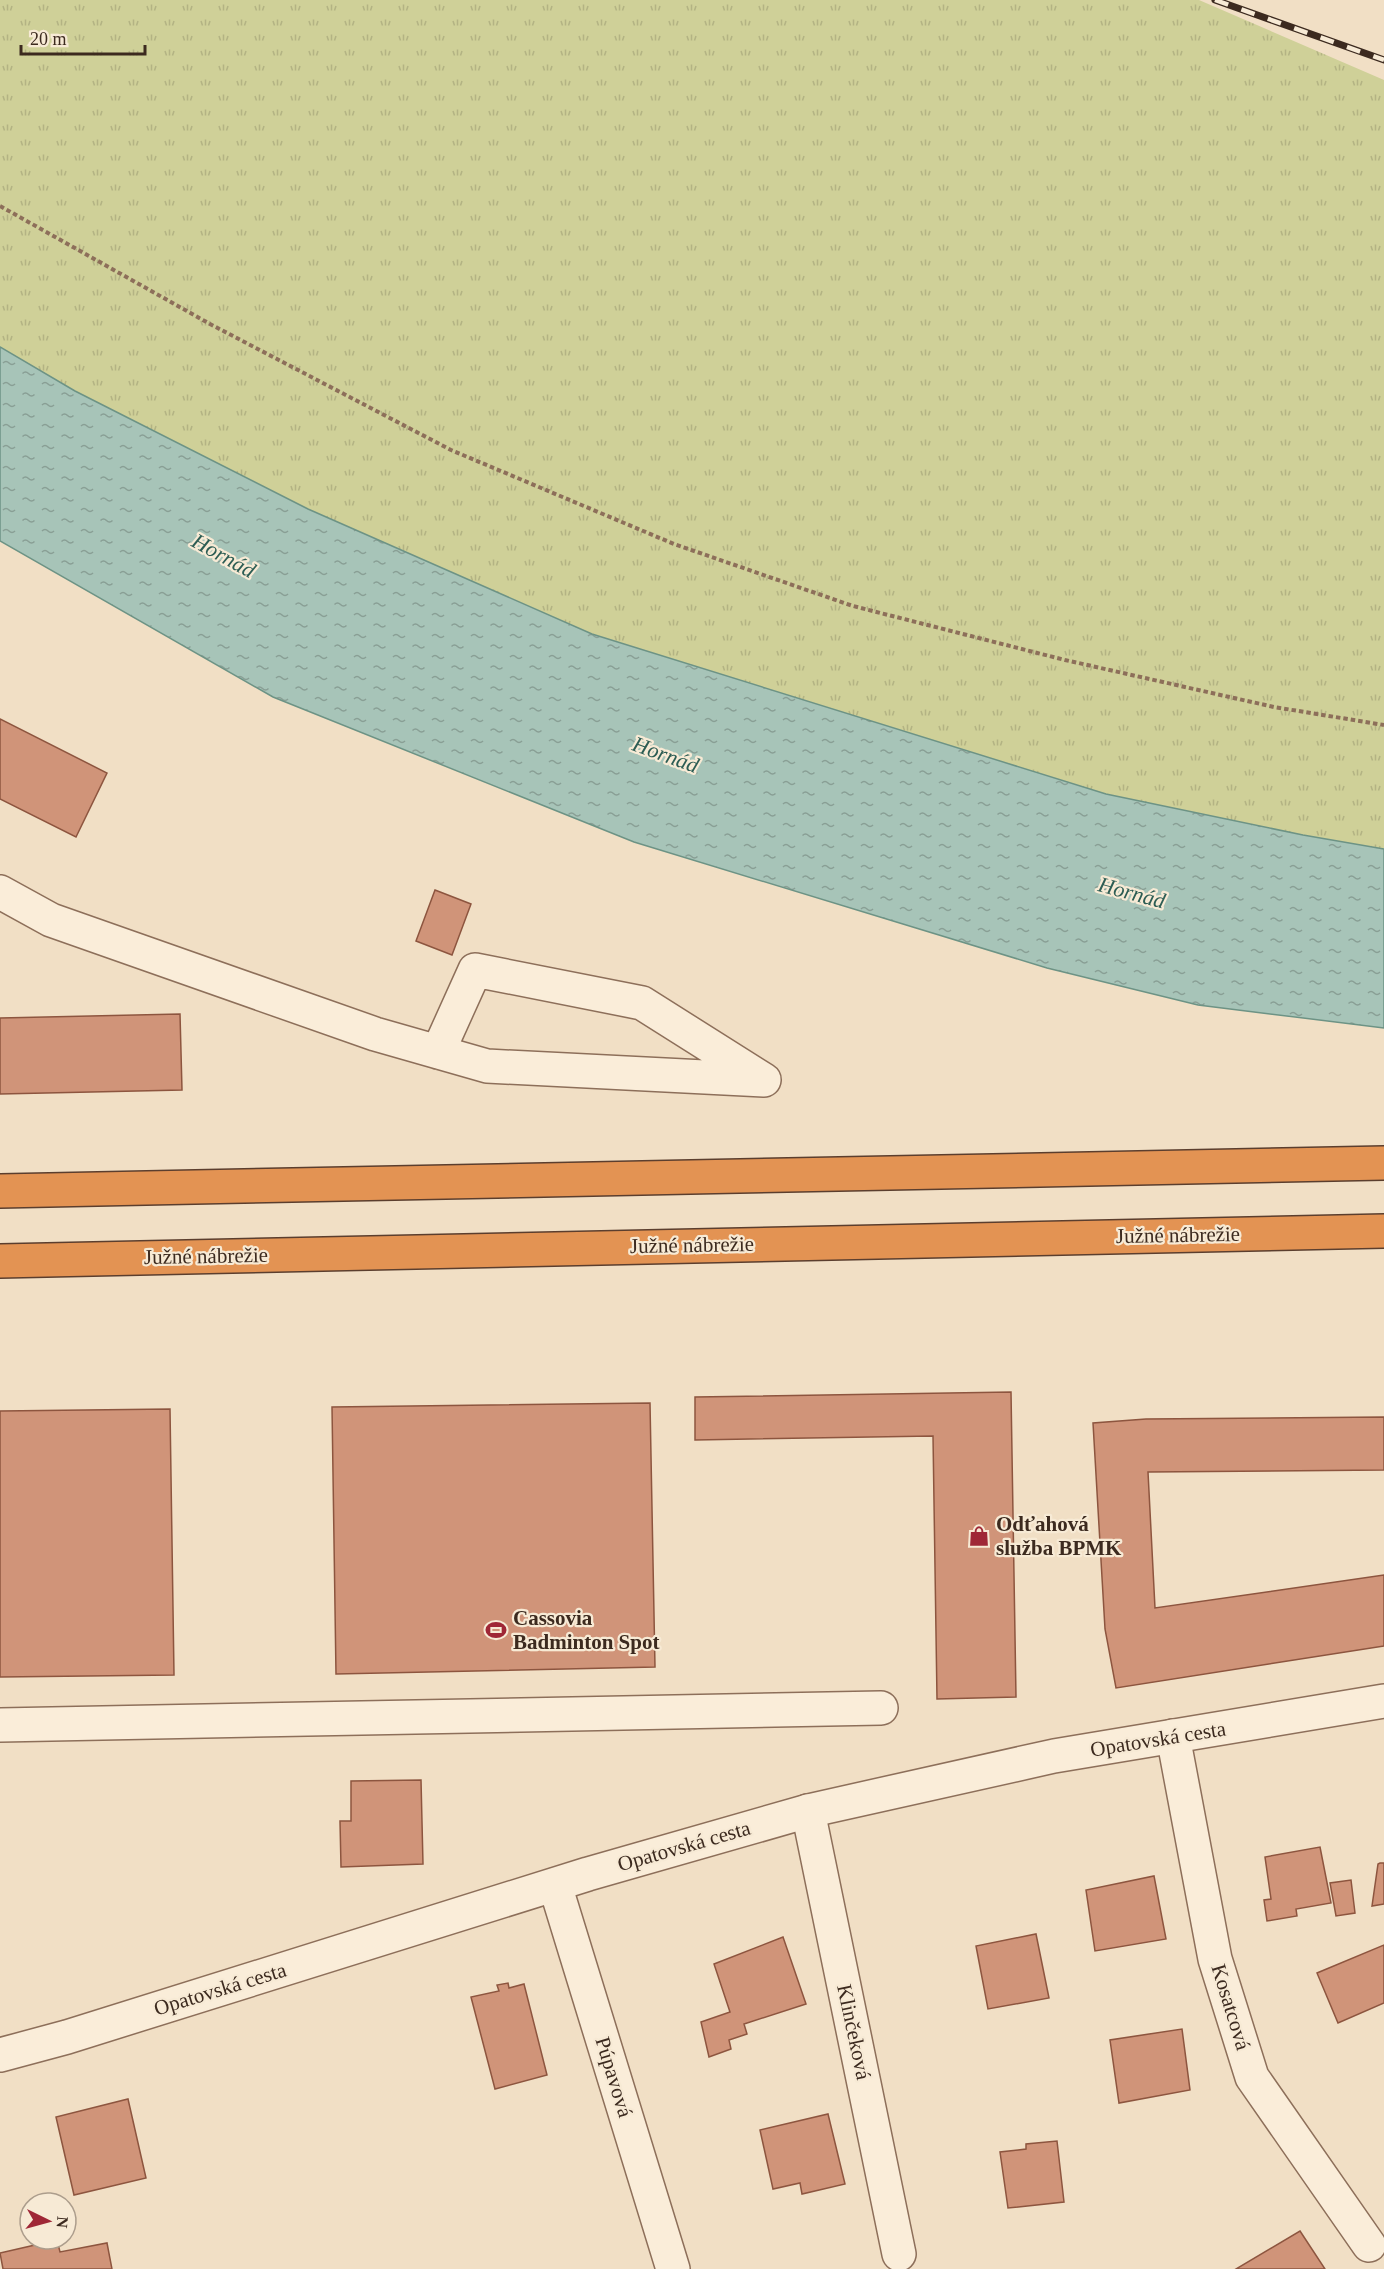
<svg xmlns="http://www.w3.org/2000/svg" width="1384" height="2269" font-family="Georgia,serif">
	<style>
		.grass { fill: url(#grass-tufts) }
		.water { fill: url(#water-ripples); stroke: #6d9385; stroke-width: 1.5 }
		.building { fill: #d09479; stroke: #8d553f; stroke-width: 1.5 }
		.lines { fill: none; stroke-linecap: round; stroke-linejoin: round }
		.minor-casing { stroke: #8d6f5a; stroke-width: 36 }
		.highway-casing { stroke: #5b3e2e; stroke-width: 36 }
		.path { stroke: #8d6f5a; stroke-width: 4; stroke-dasharray: 4.5 3; stroke-linecap: butt }
		.minor { stroke: #faedd9; stroke-width: 33 }
		.highway { stroke: #e39353; stroke-width: 33 }
		.rail-casing { stroke: #3c2a1f; stroke-width: 7 }
		.rail { stroke: #f7ead5; stroke-width: 4.5; stroke-dasharray: 14; stroke-linecap: butt }
		.labels { text-anchor: middle; stroke-width: 4.5; stroke-linejoin: round; paint-order: stroke }
		.street-label { font-size: 21px; fill: #3c2a1f; stroke: #f7ead5 }
		.poi-label { font-size: 21px; font-weight: bold; fill: #3c2a1f; stroke: #f7ead5; text-anchor: start }
		.water-label { font-size: 22px; font-style: italic; fill: #2d5d54; stroke: #f7ead5 }
	</style>
	<defs>
		<pattern id="grass-tufts" width="24" height="20" patternUnits="userSpaceOnUse" patternTransform="scale(1.5)"><rect width="24" height="20" fill="#cfd098"/><path d="M3 7l-1-3M5 7V3M7 7l1-3M15 17l-1-3M17 17v-4M19 17l1-3" fill="none" stroke="#b3b383"/></pattern>
		<pattern id="water-ripples" width="26" height="14" patternUnits="userSpaceOnUse" patternTransform="scale(1.5)"><rect width="26" height="14" fill="#a7c4b8"/><path d="M2 4q2-2 4 0t4 0M15 11q2-2 4 0t4 0" fill="none" stroke="#899f95"/></pattern>
	</defs>
	<rect width="100%" height="100%" fill="#f1dfc5"/>
	<polygon class="grass" points="0,0 1199,0 1384,80 1384,849 1303,835 1106,794 592,634 308,509 75,391 0,347"/>
	<polygon class="water" points="0,347 75,391 308,509 592,634 1106,794 1303,835 1384,849 1384,1028 1198,1005 1047,968 634,842 273,697 0,541"/>
	<g class="building">
		<polygon points="0,719 107,773 76,837 0,799"/>
		<polygon points="435,890 471,904 452,955 416,941"/>
		<polygon points="180,1014 182,1090 0,1094 0,1018"/>
		<polygon points="1011,1392 1016,1697 937,1699 933,1436 695,1440 695,1397"/>
		<polygon points="650,1403 655,1667 336,1674 332,1407"/>
		<polygon points="170,1409 174,1675 0,1677 0,1411"/>
		<polygon points="1384,1417 1384,1470 1148,1472 1155,1608 1384,1575 1384,1646 1116,1688 1105,1629 1093,1423 1146,1419"/>
		<polygon points="421,1780 423,1864 341,1867 340,1821 351,1821 351,1781"/>
		<polygon points="1320,1847 1331,1903 1296,1909 1297,1916 1267,1921 1264,1900 1271,1899 1265,1857"/>
		<polygon points="1380,1863 1384,1863 1384,1904 1372,1906 1378,1864"/>
		<polygon points="1154,1876 1166,1939 1095,1951 1086,1890"/>
		<polygon points="1351,1880 1355,1913 1336,1916 1330,1883"/>
		<polygon points="1036,1934 1049,1998 988,2009 976,1946"/>
		<polygon points="783,1937 806,2004 744,2024 747,2034 729,2040 731,2049 709,2057 701,2022 730,2012 714,1964"/>
		<polygon points="1384,1945 1384,2003 1338,2023 1317,1973"/>
		<polygon points="508,1983 509,1988 524,1984 547,2075 495,2089 471,1997 499,1991 497,1985"/>
		<polygon points="1182,2029 1190,2090 1119,2103 1110,2040"/>
		<polygon points="128,2099 146,2178 74,2195 56,2117"/>
		<polygon points="828,2114 845,2184 802,2194 800,2183 773,2189 760,2130"/>
		<polygon points="1057,2141 1064,2202 1008,2208 1000,2152 1026,2149 1026,2144"/>
		<polygon points="1300,2231 1325,2269 1236,2269"/>
		<polygon points="57,2240 60,2252 107,2243 112,2269 3,2269 0,2253"/>
	</g>
	<g class="lines">
		<g class="minor-casing">
			<g id="minor">
				<polyline points="0,892 51,920 375,1034 487,1066 764,1080 642,1003 475,970 438,1052"/>
				<polyline points="0,1725 881,1708"/>
				<polyline points="1173,1736 1215,1959 1252,2077 1369,2245"/>
				<polyline points="808,1811 899,2254"/>
				<polyline points="555,1885 673,2269"/>
				<polyline points="0,2055 67,2037 588,1874 808,1811 1054,1756 1384,1701"/>
			</g>
		</g>
		<g class="highway-casing">
			<g id="highway">
				<polyline points="0,1191 1384,1163"/>
				<polyline points="0,1261 1384,1231"/>
			</g>
		</g>
		<polyline class="path" points="0,206 210,324 451,450 674,544 853,606 1065,660 1274,707 1384,725"/>
		<use href="#minor" class="minor"/>
		<use href="#highway" class="highway"/>
		<g class="rail-casing">
			<polyline id="rail" points="1215,0 1384,60"/>
		</g>
		<use href="#rail" class="rail"/>
	</g>
	<defs>
		<g id="shop-bare" transform="scale(1.62)"><path d="M-5-2.5h2.3a2.7 3.5 0 0 1 5.4 0H5L5.5 6h-11ZM-1.5-2.5h3a1.5 2.3 0 0 0-3 0Z" fill="#9f2736" stroke="#f7ead5" stroke-width="2.5" paint-order="stroke"/></g>
		<g id="stadium-bare" transform="scale(1.62)"><path d="M0-5a6.5 5 0 1 0 0 10a6.5 5 0 1 0 0-10ZM-3.5-1.8h7v3.6h-7Z" fill="#9f2736" stroke="#f7ead5" stroke-width="2.5" paint-order="stroke"/></g>
	</defs>
	<g fill-rule="evenodd">
		<use href="#shop-bare" x="979" y="1536"/>
		<use href="#stadium-bare" x="496" y="1630"/>
	</g>
	<g class="labels">
		<g class="street-label">
			<text transform="translate(1178 1235) rotate(-1)" y="7">Južné nábrežie</text>
			<text transform="translate(692 1245) rotate(-1)" y="7">Južné nábrežie</text>
			<text transform="translate(206 1256) rotate(-1)" y="7">Južné nábrežie</text>
			<text transform="translate(1158 1739) rotate(-9)" y="7">Opatovská cesta</text>
			<text transform="translate(684 1846) rotate(-16)" y="7">Opatovská cesta</text>
			<text transform="translate(220 1989) rotate(-17)" y="7">Opatovská cesta</text>
			<text transform="translate(1231 2007) rotate(73)" y="7">Kosatcová</text>
			<text transform="translate(854 2032) rotate(78)" y="7">Klinčeková</text>
			<text transform="translate(614 2077) rotate(73)" y="7">Púpavová</text>
		</g>
		<g class="poi-label">
			<text x="996" y="1531">Odťahová<tspan x="996" dy="24">služba BPMK</tspan></text>
			<text x="513" y="1625">Cassovia<tspan x="513" dy="24">Badminton Spot</tspan></text>
		</g>
		<g class="water-label">
			<text transform="translate(224 555) rotate(29)" y="8">Hornád</text>
			<text transform="translate(666 754) rotate(20)" y="8">Hornád</text>
			<text transform="translate(1132 892) rotate(15)" y="8">Hornád</text>
		</g>
	</g>
	<g transform="translate(48 2221) rotate(95)"><circle r="28" fill="#f7ead5" stroke="#ac9d8c" stroke-width="1.5"/>
	<path d="M0-4.5L10 22L0 15L-10 22Z" fill="#9f2736"/>
	<text y="-9" font-size="16" font-weight="bold" text-anchor="middle" fill="#3c2a1f">N</text>
	</g>
	<path d="M21 45v9h124v-9" fill="none" stroke="#3c2a1f" stroke-width="3"/>
	<text x="30" y="45" font-size="18" fill="#3c2a1f" stroke="#f7ead5" stroke-width="4.5" paint-order="stroke">20 m</text>
</svg>
